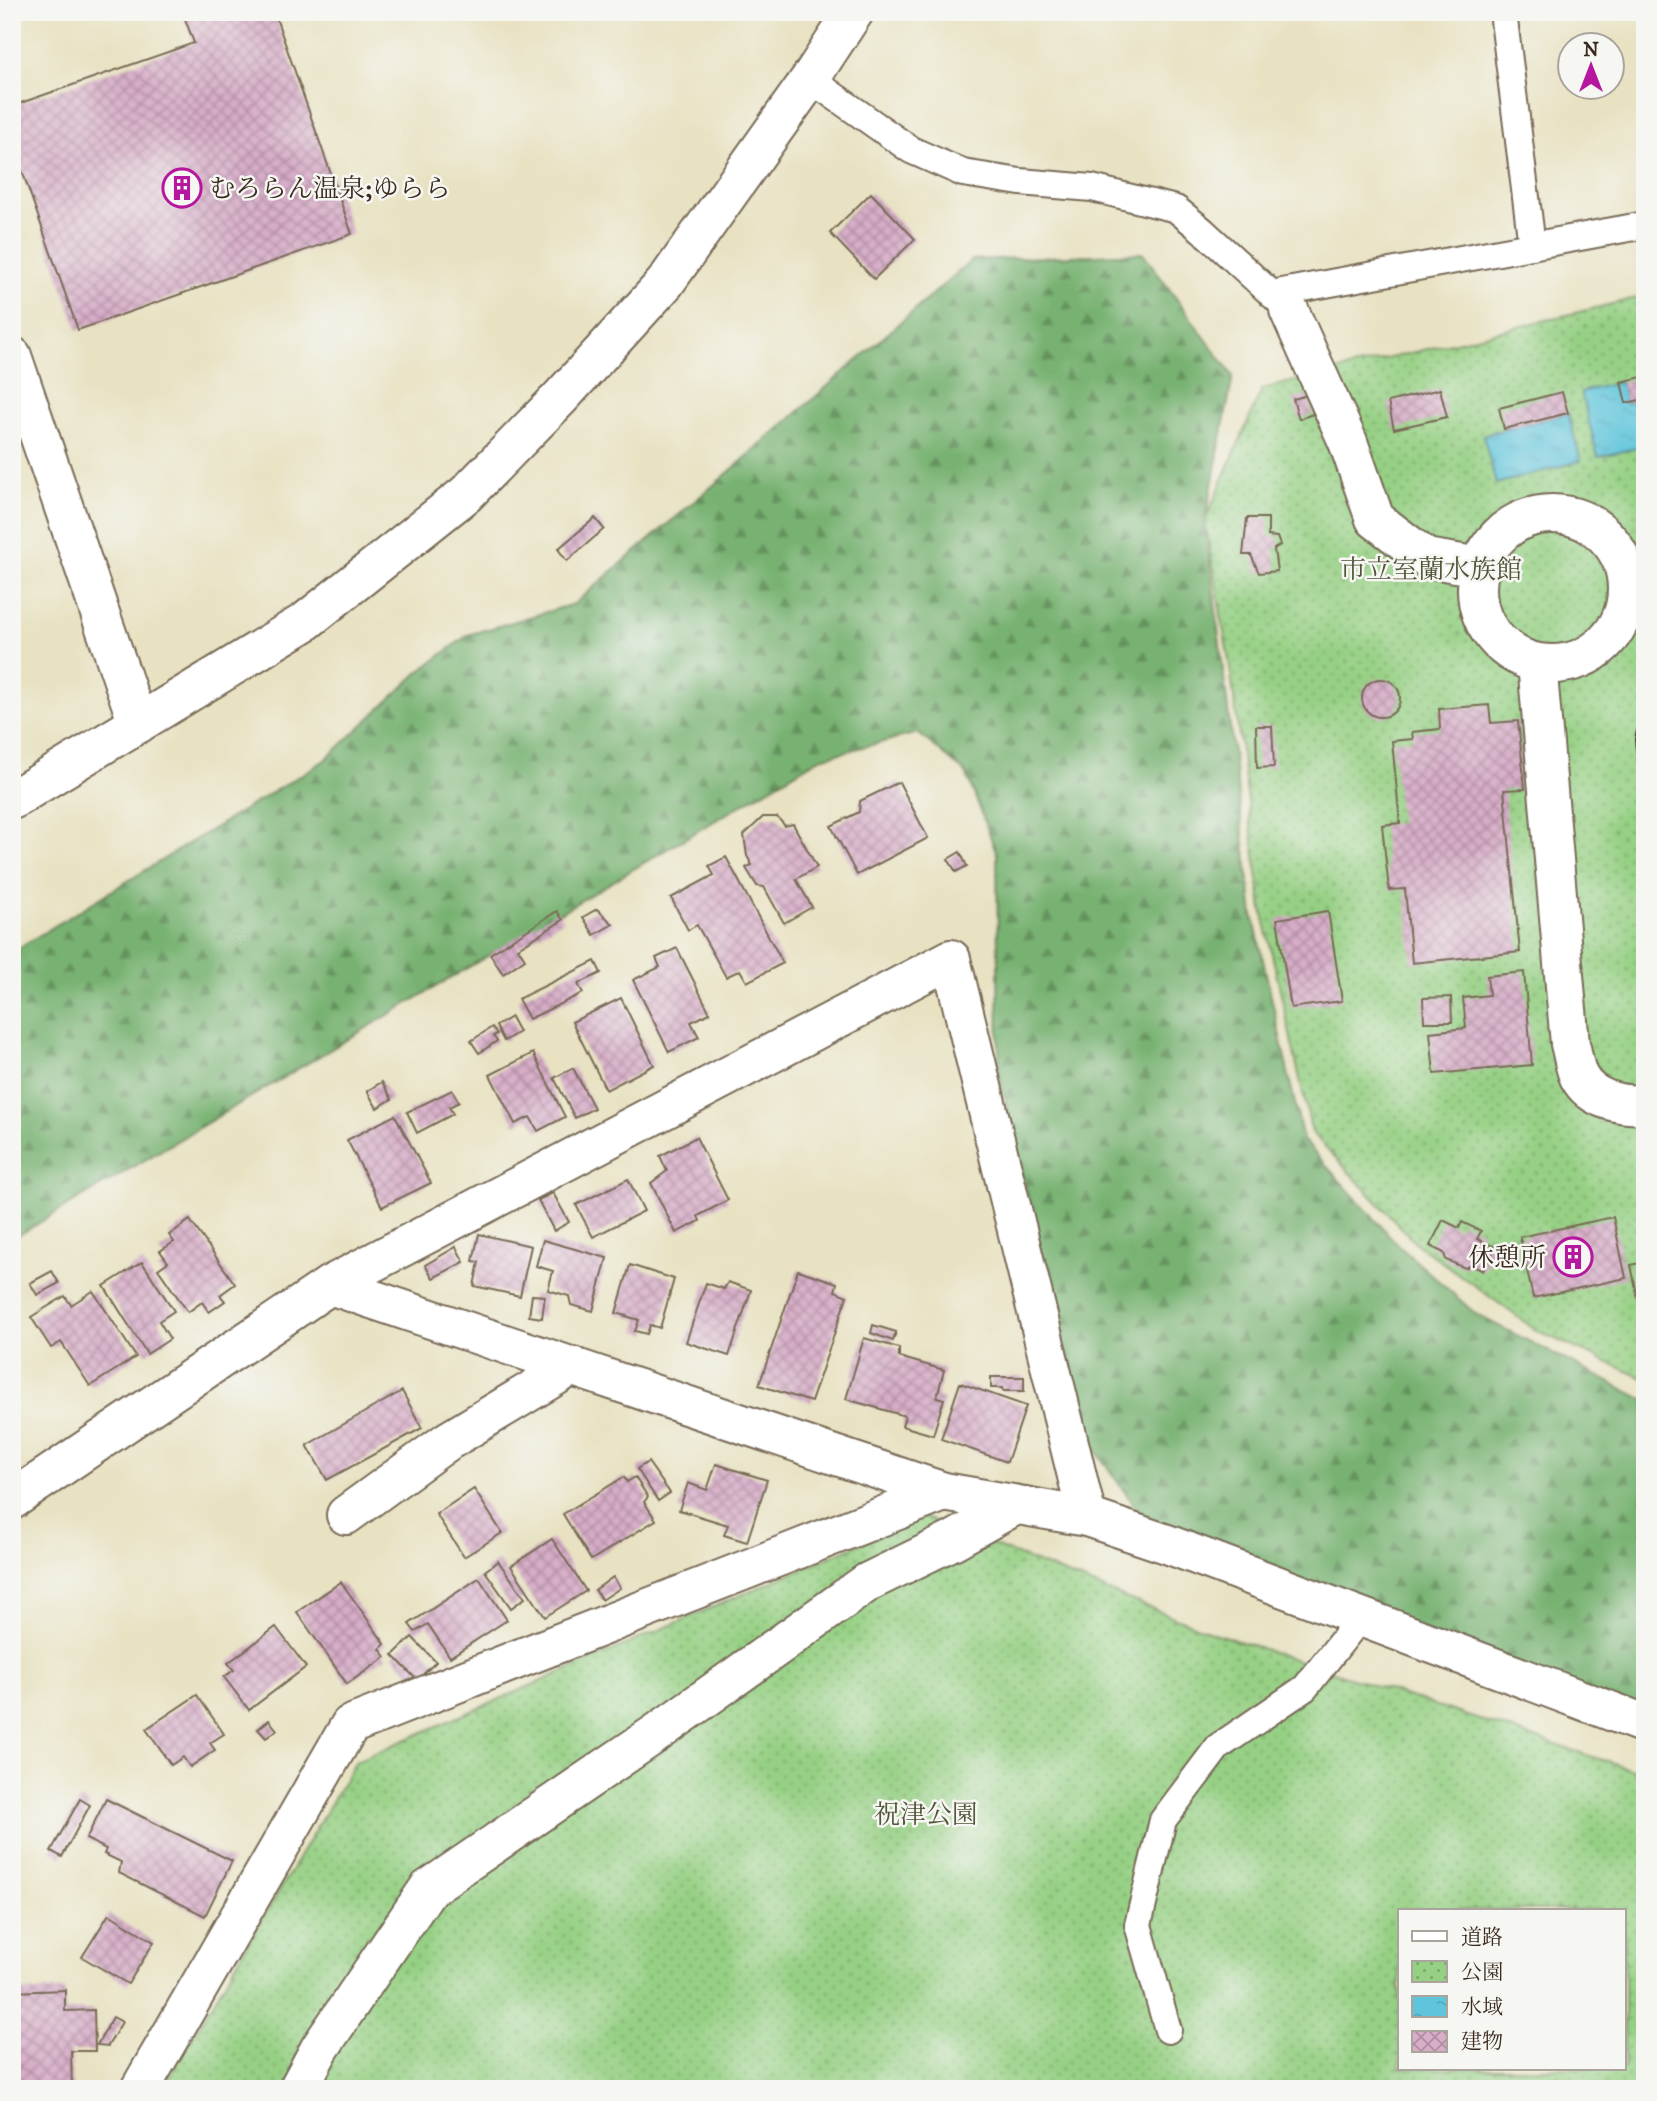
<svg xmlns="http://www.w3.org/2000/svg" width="1657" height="2101" font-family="'IM FELL DW Pica','Noto Serif JP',serif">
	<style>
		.forest { fill: url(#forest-firs); stroke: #5a6e48; stroke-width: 2 }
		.park { fill: url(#park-dots); stroke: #687d51; stroke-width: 2; fill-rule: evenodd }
		.water { fill: url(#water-ripples); stroke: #4d787d; stroke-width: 2 }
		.building { fill: url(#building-cross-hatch) }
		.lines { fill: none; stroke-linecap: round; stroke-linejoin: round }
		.service-casing { stroke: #786a57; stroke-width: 30 }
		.pedestrian-casing { stroke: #786a57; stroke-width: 42 }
		.minor-casing { stroke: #786a57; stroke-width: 42 }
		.service { stroke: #fff; stroke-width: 26 }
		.pedestrian { stroke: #fff; stroke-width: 38 }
		.minor { stroke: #fff; stroke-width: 38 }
		.rail-casing { stroke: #3b2a1e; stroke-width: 8 }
		.rail { stroke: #f6f6f2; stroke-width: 5; stroke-dasharray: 16; stroke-linecap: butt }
		.labels { text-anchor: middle; stroke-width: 5; stroke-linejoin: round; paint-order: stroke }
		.poi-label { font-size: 26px; fill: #3b2a1e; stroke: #f6f6f2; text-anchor: start }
		.park-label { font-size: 26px; fill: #525438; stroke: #f6f6f2 }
	</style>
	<defs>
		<pattern id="forest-firs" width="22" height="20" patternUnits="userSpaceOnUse" patternTransform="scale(1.75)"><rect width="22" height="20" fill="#78b272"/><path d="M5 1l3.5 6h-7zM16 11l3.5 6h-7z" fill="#64915d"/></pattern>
		<pattern id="park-dots" width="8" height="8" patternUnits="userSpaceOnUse" patternTransform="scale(1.75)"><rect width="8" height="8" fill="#96d084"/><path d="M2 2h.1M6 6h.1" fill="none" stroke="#7ca96b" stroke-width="1.8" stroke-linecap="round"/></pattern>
		<pattern id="water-ripples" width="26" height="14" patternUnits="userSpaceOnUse" patternTransform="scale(1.75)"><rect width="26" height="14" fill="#5fc5dc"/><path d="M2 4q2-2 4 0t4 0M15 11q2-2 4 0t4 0" fill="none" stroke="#53a9bc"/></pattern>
		<pattern id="building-cross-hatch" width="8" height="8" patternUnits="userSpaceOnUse" patternTransform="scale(1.75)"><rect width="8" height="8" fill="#d7adc8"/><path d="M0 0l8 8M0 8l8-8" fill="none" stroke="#b08da2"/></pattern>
	</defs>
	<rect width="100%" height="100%" fill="#f6f6f2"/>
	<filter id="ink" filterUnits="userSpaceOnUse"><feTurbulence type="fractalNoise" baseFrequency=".0143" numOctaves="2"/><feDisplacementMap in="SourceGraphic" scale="14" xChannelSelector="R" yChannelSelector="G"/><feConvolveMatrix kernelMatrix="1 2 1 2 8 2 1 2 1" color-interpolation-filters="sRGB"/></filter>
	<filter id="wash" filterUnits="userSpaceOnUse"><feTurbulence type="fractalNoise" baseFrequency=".00686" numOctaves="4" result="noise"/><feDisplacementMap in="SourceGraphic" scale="28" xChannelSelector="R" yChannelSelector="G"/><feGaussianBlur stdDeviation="1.57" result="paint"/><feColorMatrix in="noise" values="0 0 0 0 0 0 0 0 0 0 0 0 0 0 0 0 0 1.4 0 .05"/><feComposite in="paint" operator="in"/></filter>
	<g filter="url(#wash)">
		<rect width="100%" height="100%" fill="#e8e2c2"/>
		<polygon class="forest" points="1143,253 1233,376 1205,522 1253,915 1303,1140 1399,1246 1477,1315 1645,1400 1645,1720 1146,1522 1083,1432 999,1074 997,854 966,773 918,733 820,758 12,1239 12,952 325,760 419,672 468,635 574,604 750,454 972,260"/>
		<g class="park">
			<polygon points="1645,296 1645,1379 1537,1331 1417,1244 1312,1133 1262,909 1230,667 1205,521 1262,389"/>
			<path d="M922 1517 1211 1632 1645 1774V2089H162L356 1761ZM1400 1910H1624V2068H1400Z"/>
		</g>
		<g class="water">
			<polygon points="1621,382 1626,403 1645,399 1645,446 1598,457 1581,392"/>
			<polygon points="1568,413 1581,461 1496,484 1483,435"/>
		</g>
		<g id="blocks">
			<g class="building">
				<polygon points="195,12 274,12 352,234 78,330 12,142 12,106 194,43 184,16"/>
				<polygon points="871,193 915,239 874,279 830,233"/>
				<polygon points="1642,377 1645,399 1626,403 1621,382"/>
				<polygon points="1440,389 1447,417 1394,429 1388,402"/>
				<polygon points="1562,392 1568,413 1504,429 1499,408"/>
				<polygon points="1308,395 1313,414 1299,419 1293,399"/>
				<polygon points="595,518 604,529 567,561 558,549"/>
				<polygon points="1247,518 1268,518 1268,536 1277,537 1280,545 1274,549 1277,571 1259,573 1251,555 1243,555"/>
				<circle cx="1381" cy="698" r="19"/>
				<polygon points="1489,705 1491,723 1518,721 1525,789 1504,790 1520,952 1412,963 1405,889 1389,890 1382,825 1400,823 1392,741 1413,739 1412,732 1440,729 1439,709"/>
				<polygon points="1256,726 1272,726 1274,767 1257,768"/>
				<polygon points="899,782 928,838 857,875 831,826 859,812 860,801"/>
				<polygon points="763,817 777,817 785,826 793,824 817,867 796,879 812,907 784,923 764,887 757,886 746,868 752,865 747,856 744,835"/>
				<polygon points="960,852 967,866 956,872 948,859"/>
				<polygon points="726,857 783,963 747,982 740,970 726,977 697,925 688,930 671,898 714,875 709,866"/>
				<polygon points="597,909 613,924 594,935 583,917"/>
				<polygon points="557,911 563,920 518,948 525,959 503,974 490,954"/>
				<polygon points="1328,911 1342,1001 1291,1008 1277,919"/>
				<polygon points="677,948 710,1013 691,1022 699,1037 669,1052 633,980 660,967 656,958"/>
				<polygon points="595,961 601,973 578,984 583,993 529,1019 518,999"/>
				<polygon points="1524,972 1532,1065 1434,1074 1430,1032 1466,1028 1463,998 1489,995 1487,976"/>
				<polygon points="1451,997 1452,1022 1424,1022 1423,998"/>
				<polygon points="621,998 654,1065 606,1090 572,1022"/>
				<polygon points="511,1017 519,1032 504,1041 496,1026"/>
				<polygon points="492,1027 497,1034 493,1036 497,1041 479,1053 471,1041"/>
				<polygon points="533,1053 565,1117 538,1131 530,1117 515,1124 490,1075"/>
				<polygon points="573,1068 594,1108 575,1118 554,1078"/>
				<polygon points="382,1082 392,1099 377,1108 367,1091"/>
				<polygon points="452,1090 459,1102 449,1107 453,1114 417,1133 407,1112"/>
				<polygon points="395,1115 431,1183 382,1207 347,1140"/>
				<polygon points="696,1137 728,1200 698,1216 700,1221 676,1233 651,1183 667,1171 660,1156"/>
				<polygon points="628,1179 644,1211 593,1237 576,1205"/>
				<polygon points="553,1193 569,1222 554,1231 538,1200"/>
				<polygon points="1613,1217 1626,1278 1533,1298 1520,1237"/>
				<polygon points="190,1220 235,1284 220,1295 225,1301 209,1312 202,1302 188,1312 158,1269 168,1262 160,1251 174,1242 169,1235"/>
				<polygon points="1443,1220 1459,1228 1462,1222 1481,1231 1477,1239 1495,1247 1483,1271 1471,1265 1465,1268 1446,1260 1444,1253 1430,1246"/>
				<polygon points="479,1234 531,1246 520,1296 474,1286 479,1262 473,1261"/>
				<polygon points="543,1240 607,1258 593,1311 571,1305 569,1296 548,1290 553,1271 536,1266"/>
				<polygon points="456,1247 464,1262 433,1278 425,1265"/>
				<polygon points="142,1262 174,1311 159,1321 170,1339 147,1354 104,1286"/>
				<polygon points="1645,1262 1645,1297 1638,1299 1631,1265"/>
				<polygon points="630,1265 674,1279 660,1328 650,1325 647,1334 635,1331 639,1320 616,1313"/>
				<polygon points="798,1270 837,1283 835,1291 847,1296 811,1402 759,1385"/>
				<polygon points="52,1271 59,1283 37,1295 30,1283"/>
				<polygon points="728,1282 751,1290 729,1356 686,1342 706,1283 724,1289"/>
				<polygon points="93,1291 136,1357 90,1386 61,1342 51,1348 31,1317 65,1296 71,1305"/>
				<polygon points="532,1295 545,1296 542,1318 529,1316"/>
				<polygon points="873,1325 896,1332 893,1341 871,1333"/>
				<polygon points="864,1338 899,1348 899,1357 944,1370 937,1397 944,1399 933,1435 902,1426 905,1416 846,1399"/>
				<polygon points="991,1377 1024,1377 1024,1391 1003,1391 1002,1388 991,1388"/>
				<polygon points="960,1383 1026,1406 1007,1462 941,1439"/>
				<polygon points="402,1391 422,1428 327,1480 307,1445"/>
				<polygon points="648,1462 670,1493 658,1501 637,1469"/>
				<polygon points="716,1464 767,1480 747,1542 724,1535 728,1525 679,1510 688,1483 707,1490"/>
				<polygon points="624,1477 627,1482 635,1477 648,1497 644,1502 656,1520 591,1560 563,1514"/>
				<polygon points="474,1489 502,1533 464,1557 436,1514"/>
				<polygon points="552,1539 586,1591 545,1617 511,1566"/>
				<polygon points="498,1561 525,1598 511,1608 485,1571"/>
				<polygon points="613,1577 620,1588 602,1600 595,1590"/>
				<polygon points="479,1578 507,1620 450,1657 428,1624 415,1632 409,1624"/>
				<polygon points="341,1582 385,1644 380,1649 386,1657 347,1684 297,1612"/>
				<polygon points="276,1627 306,1667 249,1710 224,1677 234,1670 228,1663"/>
				<polygon points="412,1637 436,1662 417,1680 393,1655"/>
				<polygon points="197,1695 224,1734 210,1743 215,1750 190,1767 183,1757 171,1765 146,1729"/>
				<polygon points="269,1720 277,1730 266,1738 258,1729"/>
				<polygon points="80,1799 90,1805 62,1857 51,1851"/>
				<polygon points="106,1799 232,1861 205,1916 119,1873 121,1862 104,1854 106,1849 86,1839"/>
				<polygon points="109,1914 154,1942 128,1984 82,1957"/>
				<polygon points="65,1990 65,2011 94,2010 95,2051 71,2051 72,2089 12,2089 12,1992"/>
				<polygon points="113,2017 122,2022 108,2046 97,2045"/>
			</g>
		</g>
	</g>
	<g filter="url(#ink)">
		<use href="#blocks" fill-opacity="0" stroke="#786a57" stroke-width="2"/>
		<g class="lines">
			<g class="service-casing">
				<g id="service">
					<polyline points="1503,12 1532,246"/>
					<polyline points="810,79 911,150 963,173 1020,182 1092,188 1176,209 1202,230 1289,310"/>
					<polyline points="1271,294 1645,225"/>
					<polyline points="1168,2030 1138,1925 1163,1820 1218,1747 1305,1688 1361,1617"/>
				</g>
			</g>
			<g class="pedestrian-casing">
				<g id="pedestrian">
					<polyline points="1289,310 1348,442 1375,519 1426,558 1480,567"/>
					<circle cx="1552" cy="589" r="75"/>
					<path d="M1537 663 1570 1044C1573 1054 1574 1067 1579 1077 1591 1100 1622 1106 1645 1104"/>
				</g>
			</g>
			<g class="minor-casing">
				<g id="minor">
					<polyline points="12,356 138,724"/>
					<polyline points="12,800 305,622 466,494 560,398 665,283 810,79 854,12"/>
					<polyline points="330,1285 944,1492 1087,1517 1167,1544 1645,1724"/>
					<polyline points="12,1500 330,1285 951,959 1087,1517"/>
					<polyline points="346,1515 448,1441 572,1366"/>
					<polyline points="140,2089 350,1725 944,1492"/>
					<polyline points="298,2089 320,2048 428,1889 658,1732 868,1582 952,1541 1016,1505"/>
				</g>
			</g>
			<use href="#service" class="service"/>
			<use href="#pedestrian" class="pedestrian"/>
			<use href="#minor" class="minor"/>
			<g class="rail-casing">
				<polyline id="rail" points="1645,709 1638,740 1645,799"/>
			</g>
			<use href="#rail" class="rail"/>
		</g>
	</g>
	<defs>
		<g id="building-ring" transform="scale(2.0125)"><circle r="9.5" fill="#f6f6f2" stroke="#b5179e" stroke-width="1.5"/><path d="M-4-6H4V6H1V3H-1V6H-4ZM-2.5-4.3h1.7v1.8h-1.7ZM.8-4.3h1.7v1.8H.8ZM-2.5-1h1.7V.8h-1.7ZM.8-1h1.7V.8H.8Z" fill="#b5179e"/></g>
	</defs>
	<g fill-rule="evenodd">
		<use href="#building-ring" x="182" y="188"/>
		<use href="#building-ring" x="1573" y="1257"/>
	</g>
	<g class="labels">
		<g class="poi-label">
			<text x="209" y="197">むろらん温泉;ゆらら</text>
			<text x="1546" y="1266" text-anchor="end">休憩所</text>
		</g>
		<g class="park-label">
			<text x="1431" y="578">市立室蘭水族館</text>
			<text x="926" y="1823">祝津公園</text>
		</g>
	</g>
	<rect width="1657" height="2101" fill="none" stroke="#f6f6f2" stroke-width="42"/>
	<rect x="1398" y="1909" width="228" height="161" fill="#f6f6f2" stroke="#aba49d" stroke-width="2"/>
	<rect x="1412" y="1931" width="35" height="10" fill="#ffffff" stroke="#aba49d" stroke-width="2"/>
	<text x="1461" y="1944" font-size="21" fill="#3b2a1e">道路</text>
	<rect x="1412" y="1961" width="35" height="21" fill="url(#park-dots)" stroke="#aba49d" stroke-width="2"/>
	<text x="1461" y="1979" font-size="21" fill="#3b2a1e">公園</text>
	<rect x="1412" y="1996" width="35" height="21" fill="url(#water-ripples)" stroke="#aba49d" stroke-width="2"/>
	<text x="1461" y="2014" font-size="21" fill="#3b2a1e">水域</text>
	<rect x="1412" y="2031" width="35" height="21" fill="url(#building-cross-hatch)" stroke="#aba49d" stroke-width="2"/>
	<text x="1461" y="2048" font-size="21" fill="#3b2a1e">建物</text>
	<g transform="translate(1591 66)"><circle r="33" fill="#f6f6f2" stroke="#aba49d" stroke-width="2"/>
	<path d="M0-5L12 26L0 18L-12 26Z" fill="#b5179e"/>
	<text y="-10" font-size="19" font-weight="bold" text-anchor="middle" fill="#3b2a1e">N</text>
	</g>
</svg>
